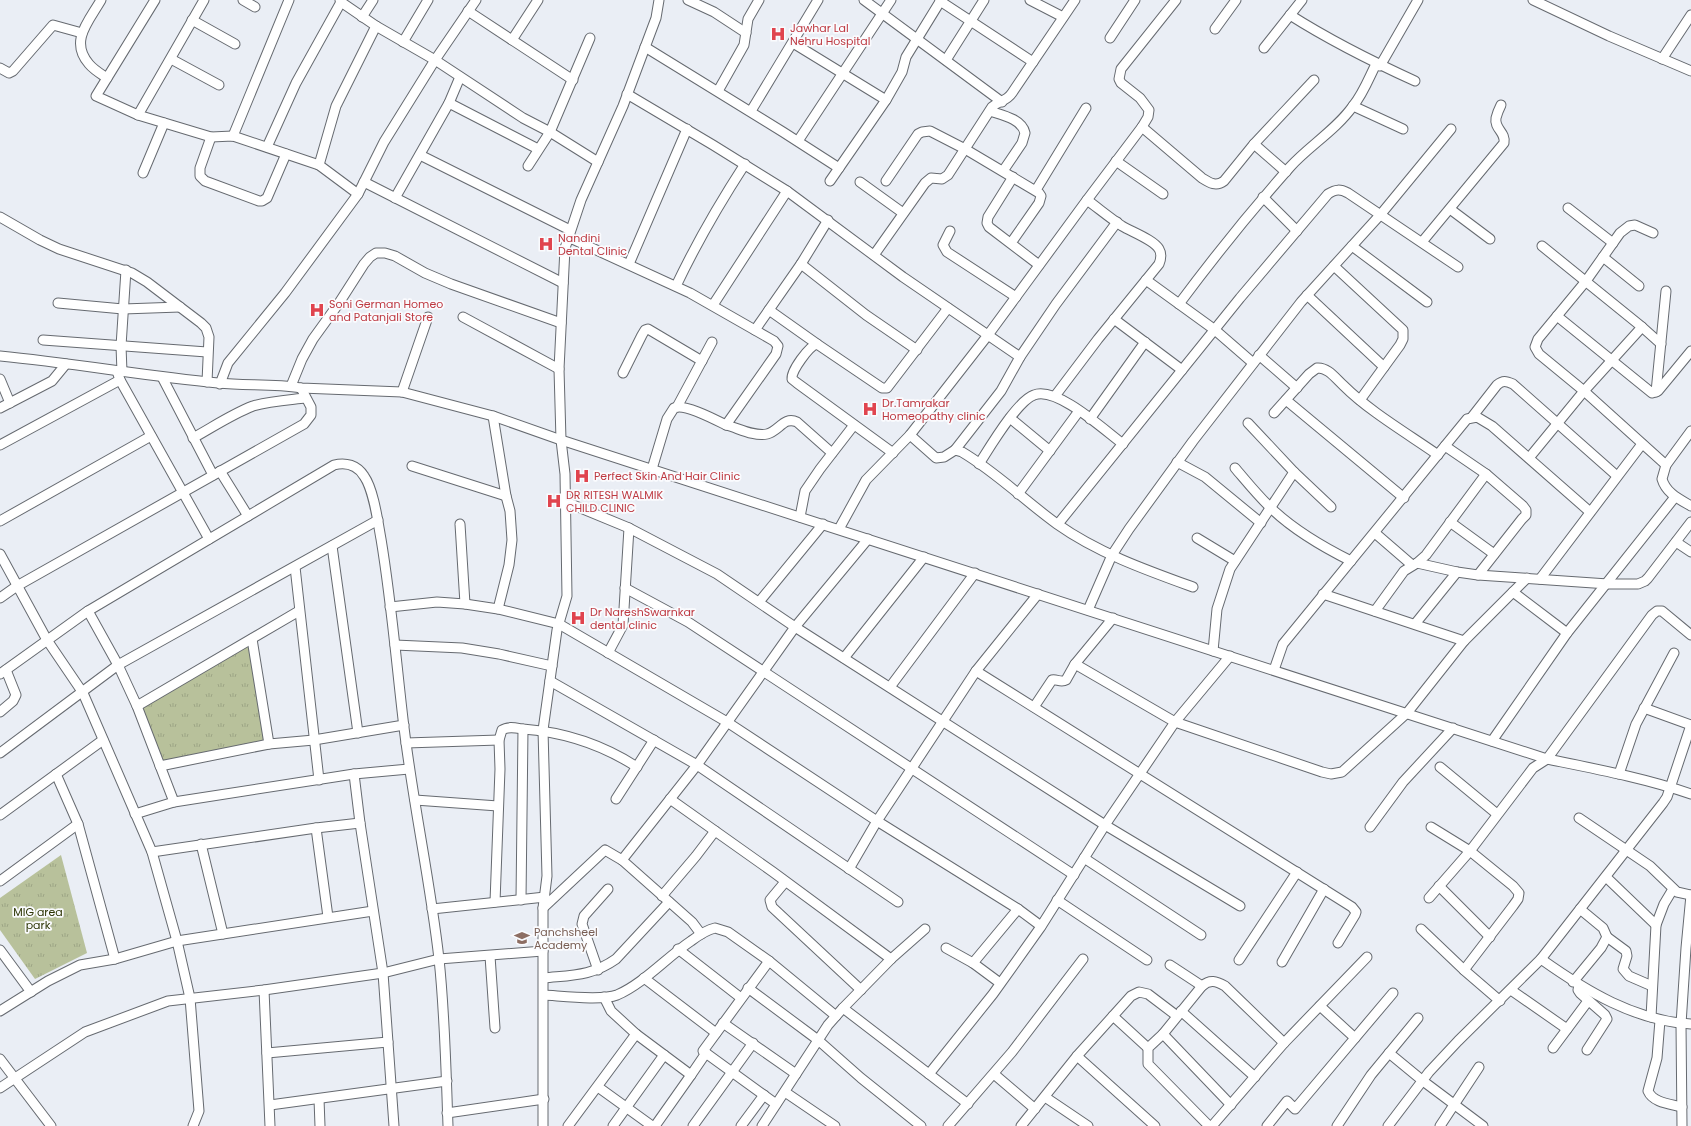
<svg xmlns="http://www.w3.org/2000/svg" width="1691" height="1126" font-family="Poppins,sans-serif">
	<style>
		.park { fill: url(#park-tufts) }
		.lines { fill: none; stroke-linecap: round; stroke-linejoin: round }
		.minor-casing { stroke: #666a70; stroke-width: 11 }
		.minor { stroke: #fff; stroke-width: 9 }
		.labels { text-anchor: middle; stroke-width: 3.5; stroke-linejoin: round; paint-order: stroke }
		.health-label { font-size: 11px; fill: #be3a42; stroke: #fafbfe; text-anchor: start }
		.park-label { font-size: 11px; fill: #2d3504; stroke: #fafbfe }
		.education-label { font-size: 11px; fill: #785e54; stroke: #fafbfe; text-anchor: start }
	</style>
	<defs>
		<pattern id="park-tufts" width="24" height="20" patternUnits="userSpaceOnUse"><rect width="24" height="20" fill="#b8c19b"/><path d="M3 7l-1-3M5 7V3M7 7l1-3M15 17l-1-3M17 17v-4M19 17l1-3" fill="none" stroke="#9da585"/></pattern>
	</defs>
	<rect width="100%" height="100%" fill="#eaeef5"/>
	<g class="park">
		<polygon points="252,639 269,744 160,766 137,706"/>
		<polygon points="61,855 87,953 35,979 0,930 0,898"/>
	</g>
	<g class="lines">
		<g class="minor-casing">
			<g id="minor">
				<path d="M101 0C89 21 69 41 89 64 94 70 101 74 107 78"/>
				<polyline points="155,0 96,96 138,115 211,137 233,136 319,165 358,194"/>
				<polyline points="243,0 255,7"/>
				<polyline points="340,0 341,2 376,26 435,60 523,118 550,132 598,162"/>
				<polyline points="688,0 714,12 746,33"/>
				<polyline points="864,0 1002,102"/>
				<polyline points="1030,0 1063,17"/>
				<polyline points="1533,0 1609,36 1691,71"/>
				<polyline points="940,1 1033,62"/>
				<polyline points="468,11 573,80"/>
				<path d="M1290 15C1331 41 1371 61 1415 81"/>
				<polyline points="362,17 373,0"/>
				<polyline points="192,20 235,44"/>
				<polyline points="1215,29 1236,0"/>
				<polyline points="1110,38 1135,0"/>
				<polyline points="512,40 538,0"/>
				<polyline points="403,42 428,0"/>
				<polyline points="793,43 886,100"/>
				<polyline points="645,47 783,132 839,168"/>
				<polyline points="1264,48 1302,0"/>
				<polyline points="171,59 219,85"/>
				<polyline points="1662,59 1691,15"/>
				<polyline points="946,60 984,0"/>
				<polyline points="1380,66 1418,0"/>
				<polyline points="0,68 9,73 13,71 53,25 82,33"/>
				<polyline points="718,91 744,45 748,19 759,0"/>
				<polyline points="627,94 713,145 787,191 903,277 1020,357"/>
				<polyline points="449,103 538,149"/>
				<polyline points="1353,106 1403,129"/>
				<polyline points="751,111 818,0"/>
				<path d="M990 111C1002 115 1022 119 1025 133L1022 143 1003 171"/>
				<polyline points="138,115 204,0"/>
				<path d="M1142 127 1202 178C1210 183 1216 187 1224 181L1254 144 1314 80"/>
				<polyline points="233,136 289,0"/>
				<polyline points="211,137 200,168 200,176 205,181 259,201 262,201 267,198 286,154"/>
				<polyline points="798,141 891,0"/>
				<polyline points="1254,144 1286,172"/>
				<polyline points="267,147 296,83 341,2"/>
				<polyline points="420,155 570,230"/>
				<polyline points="1116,161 1163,194"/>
				<polyline points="319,165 336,106 376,26"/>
				<polyline points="528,166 550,132 590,38"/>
				<polyline points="143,173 164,123"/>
				<polyline points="1013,177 988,217 987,223 989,227 1039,265"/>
				<polyline points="830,181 886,100 902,72 906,57 941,0"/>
				<polyline points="886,181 918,134 922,132 930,131 965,149 1039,193 1041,196 1039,203 1011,243"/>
				<polyline points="364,182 563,283"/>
				<polyline points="860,182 903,213"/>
				<polyline points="1036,190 1086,108"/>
				<polyline points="1263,197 1297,231"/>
				<polyline points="395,198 449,103 460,77"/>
				<polyline points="1568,208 1613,243"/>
				<polyline points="1450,209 1490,239"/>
				<polyline points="0,217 40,240 59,249 132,273 147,282 201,323 206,328 209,337 207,382"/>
				<polyline points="950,231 943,245 947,252 1016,297"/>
				<polyline points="1653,233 1635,225 1629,226 1620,233 1586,281 1538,339 1535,347 1539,354 1584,391 1666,465"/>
				<path d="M568 237 690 293 774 341 778 346 776 354 726 425C716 420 684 403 674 408L667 419 652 469"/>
				<path d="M1422 242 1504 143C1506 132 1494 129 1496 118 1497 114 1499 109 1501 105"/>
				<polyline points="1352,246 1427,302"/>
				<polyline points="1542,246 1642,327 1661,344"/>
				<path d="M874 255 925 183 931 178 942 179 948 175 992 107C999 100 1006 102 1012 93L1075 0"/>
				<polyline points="1603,257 1639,286"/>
				<polyline points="629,264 687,129"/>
				<polyline points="801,264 866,315 917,350"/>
				<polyline points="1334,266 1403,330 1403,339 1400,345 1360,400"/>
				<polyline points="1146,280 1215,330 1253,363"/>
				<path d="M676 286C696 244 719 204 745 164"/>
				<polyline points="1307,295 1384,367"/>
				<polyline points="58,303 123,309 180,307"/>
				<path d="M1179 304C1214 257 1251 211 1290 167 1309 146 1336 130 1353 106 1363 94 1369 78 1376 64"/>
				<polyline points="713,305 787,191"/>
				<polyline points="769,310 817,344"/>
				<polyline points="1557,316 1652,393 1658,391 1691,351"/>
				<polyline points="463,317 559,369"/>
				<polyline points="1114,319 1182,370"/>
				<polyline points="755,330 801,264 828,220"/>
				<polyline points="43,340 207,352"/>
				<polyline points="1259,355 1297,388"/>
				<path d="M0 356C73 363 145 376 218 383 246 386 273 383 301 388L402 392 493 416 561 440 1547 759C1596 769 1644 778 1691 794"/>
				<polyline points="117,371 120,380 209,539"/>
				<polyline points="122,372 121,346 126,270"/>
				<polyline points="623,373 642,335 645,330 648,329 702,361"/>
				<polyline points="162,377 213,475"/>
				<polyline points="0,379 10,403"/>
				<polyline points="220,384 228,363 285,293 358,194 384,142 435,60 476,0"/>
				<polyline points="291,386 302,359 313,339 339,303 364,264 370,257 376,253 385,253 395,256 425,273 451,284 561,323"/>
				<polyline points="402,392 428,317"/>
				<polyline points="1656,392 1666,291"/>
				<path d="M1055 396 1098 339 1159 264C1161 259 1162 254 1159 249 1154 240 1132 232 1122 226 1110 218 1098 208 1087 200"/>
				<polyline points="1286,400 1404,498"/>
				<polyline points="677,407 712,342"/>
				<polyline points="0,408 52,381 66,364"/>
				<path d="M1274 413 1309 374 1317 368C1328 367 1336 379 1344 386 1369 411 1408 434 1438 455"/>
				<polyline points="493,416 506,496 510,511 512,540 509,565 498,609"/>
				<path d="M1472 417 1497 385C1503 380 1506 381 1513 384L1617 476"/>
				<polyline points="1010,418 1050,451"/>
				<polyline points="1090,419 1145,342"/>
				<polyline points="1248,423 1294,472 1331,507"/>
				<path d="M726 425C738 428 754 437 767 434 779 431 784 416 797 422L832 453"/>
				<path d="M1691 431 1666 465 1662 479C1666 493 1679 499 1691 506"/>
				<path d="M910 435 936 458 944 457 955 450 962 452C996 472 1025 501 1057 524 1098 553 1146 570 1193 587"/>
				<path d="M193 438C213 427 232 414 253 406 270 401 288 400 305 398"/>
				<polyline points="0,445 120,380"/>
				<polyline points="1445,446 1486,474 1523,506 1526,510 1526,515 1522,519 1478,575"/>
				<polyline points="955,450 1001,391 1020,357 1056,304 1117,222"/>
				<path d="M893 453 797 383 792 379C791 371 809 346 817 344L882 388H887L948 308"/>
				<polyline points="1529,458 1584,391 1642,327"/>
				<polyline points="1177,462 1205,477 1261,523"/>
				<path d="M979 464C990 447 1017 401 1034 395 1057 386 1104 430 1123 444"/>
				<polyline points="412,466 506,496"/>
				<path d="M1235 468C1247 482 1259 497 1272 509 1295 531 1323 547 1351 561"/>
				<polyline points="220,471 248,516"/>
				<polyline points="1018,494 1079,411"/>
				<polyline points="566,502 629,528 717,574 795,627 1105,825 1240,906"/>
				<polyline points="800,517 805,491 820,469 854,425"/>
				<polyline points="0,521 151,436"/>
				<polyline points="1450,522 1494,554"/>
				<polyline points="460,524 465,604"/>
				<path d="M1058 524 1240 298 1328 194C1336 189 1340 189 1348 193L1458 267"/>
				<polyline points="839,529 866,480 910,435 988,335 1087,200 1142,127 1148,117 1149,110 1140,98 1121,83 1119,79 1121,69 1176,0"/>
				<polyline points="1375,533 1412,565"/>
				<polyline points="1197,538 1235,561"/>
				<polyline points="1676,542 1691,552"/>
				<polyline points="332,546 358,733"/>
				<polyline points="0,554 47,640 83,693 152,852 177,941 190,998 199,1111 193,1126"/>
				<polyline points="1417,563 1457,572 1478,575 1608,584 1638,584 1645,581 1648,578 1691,522"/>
				<polyline points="295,567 319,780"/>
				<polyline points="1540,579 1642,444"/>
				<polyline points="625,588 688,622 1074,875"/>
				<polyline points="1513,592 1567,633"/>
				<polyline points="1323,594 1464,641"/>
				<polyline points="0,598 17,586 304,424 311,415 311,407 301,388"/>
				<polyline points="759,602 823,524"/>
				<polyline points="390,607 437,602 465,604 498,609 559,624 727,722 877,821 1018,909 1041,926"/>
				<polyline points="1088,610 1112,555 1129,529 1193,441 1301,302 1381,214 1451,129"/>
				<polyline points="88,611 118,665 137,706 174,802 354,774 409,769"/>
				<polyline points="1375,611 1404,571 1417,563 1426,555 1486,474"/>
				<polyline points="1415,624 1457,572"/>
				<polyline points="252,639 269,744"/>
				<polyline points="395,645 462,648 499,654 552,666"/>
				<polyline points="1213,651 1217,609 1230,569 1294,472"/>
				<polyline points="608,653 623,625 629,528"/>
				<polyline points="844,658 924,557"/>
				<polyline points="1075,664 1175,722 1322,772 1331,774 1342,772 1407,713 1464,641 1527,578"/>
				<polyline points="1274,670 1283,644 1467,419 1477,417 1492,426 1590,512"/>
				<polyline points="976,671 1352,907 1356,912 1355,915 1338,943"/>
				<path d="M0 674 88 611 334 465C346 462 357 465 364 476 374 490 378 523 381 539 391 599 396 659 403 719 412 799 430 879 439 959 445 1015 446 1071 448 1126"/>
				<polyline points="550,681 697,765 898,902"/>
				<polyline points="890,687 975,573"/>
				<polyline points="137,706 299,611"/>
				<path d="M1034 707 1052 680C1057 679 1061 683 1066 680L1075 664 1113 618"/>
				<polyline points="1644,708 1691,725"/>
				<polyline points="0,712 13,701 16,695 6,670"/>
				<polyline points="1492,741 1567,633 1675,497"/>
				<polyline points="406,743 499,740"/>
				<polyline points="0,753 118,665 378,520"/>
				<polyline points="160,766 269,744 314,740 404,725"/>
				<polyline points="1440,767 1497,814"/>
				<polyline points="56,774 78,824 115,959"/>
				<polyline points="354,774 360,823 383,973 394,1126"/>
				<polyline points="1619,774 1636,724 1674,653"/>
				<polyline points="616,799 654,740"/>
				<polyline points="670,799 773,872 891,959"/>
				<polyline points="415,800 498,806"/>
				<polyline points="135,814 174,802"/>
				<polyline points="0,815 103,740"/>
				<polyline points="1579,818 1650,866 1677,892 1691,895"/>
				<polyline points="1370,827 1403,782 1453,728"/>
				<polyline points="1431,827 1470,851 1513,886 1519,893 1518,899 1513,906 1464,970"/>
				<polyline points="316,828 328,917"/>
				<polyline points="201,844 223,934"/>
				<polyline points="152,852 316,828 360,823"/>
				<polyline points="1084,858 1201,935"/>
				<polyline points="622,860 692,922 701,934"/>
				<polyline points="849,869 877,821 976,671 1038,594"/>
				<polyline points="1606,877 1656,925"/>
				<polyline points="0,881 78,824"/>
				<polyline points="785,882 770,900 772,907 861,990"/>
				<polyline points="1439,886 1490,937"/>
				<polyline points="662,896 696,856 715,831"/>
				<polyline points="1429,898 1470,851 1533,768 1547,759 1652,615 1657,611 1662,611 1691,635"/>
				<polyline points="521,900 523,729"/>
				<polyline points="1057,900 1147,960"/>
				<path d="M495 902 500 769 499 740 502 730C508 726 516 728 523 729 563 732 603 745 637 767"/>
				<polyline points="543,908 605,850 622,860 697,765 795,627 868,539"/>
				<polyline points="432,909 545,897"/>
				<polyline points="1421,929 1464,970 1500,1001"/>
				<polyline points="1607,937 1626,951 1627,956 1623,969 1629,976 1652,986"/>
				<polyline points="946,948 973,963 1000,983"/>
				<polyline points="678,949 741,998"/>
				<polyline points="0,950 31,992"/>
				<polyline points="490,956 495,1028"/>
				<path d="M1541 959C1586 991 1635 1021 1691 1024"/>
				<polyline points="1239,960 1297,872"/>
				<polyline points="769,961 703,1051 776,1104"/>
				<polyline points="1282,962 1324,889"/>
				<polyline points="973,963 1018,909"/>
				<polyline points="1170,965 1202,986"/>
				<polyline points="598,970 582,924 584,916 608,889"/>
				<path d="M544 978C572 975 592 976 616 959L669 902"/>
				<polyline points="644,978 716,1033"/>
				<polyline points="1573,982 1601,948 1607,937 1603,928 1580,909"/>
				<polyline points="1579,985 1578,990 1580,993 1605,1015 1607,1019 1587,1050"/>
				<polyline points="748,988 818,1040 861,1078 921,1126"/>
				<polyline points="264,990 270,1126"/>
				<polyline points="1511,990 1567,1029"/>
				<path d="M544 995C562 996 601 1001 617 995 643 984 667 957 691 941 699 935 706 930 715 928L728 932 769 961 836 1016"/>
				<polyline points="604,997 611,1011 636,1034 691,1075 706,1053"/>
				<polyline points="1320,1006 1355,1038"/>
				<polyline points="843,1008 968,1104"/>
				<polyline points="0,1011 48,981 80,965 115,959 177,941 373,911"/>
				<polyline points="1181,1011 1255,1077"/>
				<polyline points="1113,1016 1131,996 1139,992 1148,994 1177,1016"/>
				<polyline points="1651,1017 1656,925 1664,904 1673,889"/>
				<path d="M1660 1020 1657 1058 1648 1091C1653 1103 1671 1104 1682 1107"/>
				<polyline points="723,1023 796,1074"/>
				<polyline points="1163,1034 1231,1105"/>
				<polyline points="1553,1048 1588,1001"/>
				<polyline points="267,1053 388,1042"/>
				<polyline points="1389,1053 1423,1081 1483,1126"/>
				<polyline points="1077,1056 1155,1126"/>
				<polyline points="0,1059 51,1126"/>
				<polyline points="929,1074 993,994 1040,928 1105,825 1175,722 1230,656"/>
				<polyline points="994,1074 1035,1109"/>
				<polyline points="598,1087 652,1126"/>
				<polyline points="0,1088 85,1032 168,1001 264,990 383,973 439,959 543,951"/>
				<polyline points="785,1092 835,1126"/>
				<polyline points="1045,1097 1088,1126"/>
				<polyline points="319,1099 320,1126"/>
				<polyline points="270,1105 447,1081"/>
				<polyline points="447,1113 544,1099"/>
				<polyline points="543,1126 543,908 547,876 543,730 557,630 567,596 565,474 561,440 559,369 565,248 581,200 623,106 656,18 659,0"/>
				<polyline points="568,1126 636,1034"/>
				<polyline points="613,1126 664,1055"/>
				<polyline points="655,1126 691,1075"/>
				<polyline points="693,1126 753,1043"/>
				<polyline points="741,1126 764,1095"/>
				<polyline points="762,1126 828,1025 843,1008 891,959 925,929"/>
				<polyline points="948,1126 1012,1052 1083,959"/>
				<polyline points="1021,1126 1077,1056 1113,1016 1148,1048"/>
				<path d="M1209 1126 1148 1064V1048L1163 1034 1202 986C1210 979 1216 981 1225 986L1284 1043"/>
				<polyline points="1212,1126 1284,1043 1367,957"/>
				<polyline points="1267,1126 1287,1101 1295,1109 1393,993"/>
				<polyline points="1337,1126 1371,1075 1418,1018"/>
				<polyline points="1388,1126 1429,1072 1458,1041 1541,959 1663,803 1667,797 1691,725"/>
				<polyline points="1440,1126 1479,1067"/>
				<polyline points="1682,1126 1681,1024 1686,948 1691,895"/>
			</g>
		</g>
		<use href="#minor" class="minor"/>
	</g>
	<defs>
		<g id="hospital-bare" transform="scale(1.2)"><path d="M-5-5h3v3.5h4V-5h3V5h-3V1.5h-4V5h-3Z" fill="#e0444e" stroke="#fafbfe" stroke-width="2.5" paint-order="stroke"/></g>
		<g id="school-bare" transform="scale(1.2)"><path d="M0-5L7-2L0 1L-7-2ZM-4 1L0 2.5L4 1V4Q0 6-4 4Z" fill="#8d6e63" stroke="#fafbfe" stroke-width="2.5" paint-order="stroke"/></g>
	</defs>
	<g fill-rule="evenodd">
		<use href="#hospital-bare" x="778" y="34"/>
		<use href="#hospital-bare" x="546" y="244"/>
		<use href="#hospital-bare" x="317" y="310"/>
		<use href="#hospital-bare" x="870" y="409"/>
		<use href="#hospital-bare" x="582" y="476"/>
		<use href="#hospital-bare" x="554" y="501"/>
		<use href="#hospital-bare" x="578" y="618"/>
		<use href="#school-bare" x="522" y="938"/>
	</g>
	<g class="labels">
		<g class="health-label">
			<text x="790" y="32">Jawhar Lal<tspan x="790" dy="13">Nehru Hospital</tspan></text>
			<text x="558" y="242">Nandini<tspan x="558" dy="13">Dental Clinic</tspan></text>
			<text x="329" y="308">Soni German Homeo<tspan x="329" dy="13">and Patanjali Store</tspan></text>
			<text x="882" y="407">Dr.Tamrakar<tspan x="882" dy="13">Homeopathy clinic</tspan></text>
			<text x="594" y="480">Perfect Skin And Hair Clinic</text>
			<text x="566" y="499">DR RITESH WALMIK<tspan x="566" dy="13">CHILD CLINIC</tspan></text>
			<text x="590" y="616">Dr NareshSwarnkar<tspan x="590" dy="13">dental clinic</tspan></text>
		</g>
		<g class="park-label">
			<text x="38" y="916">MIG area<tspan x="38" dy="13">park</tspan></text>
		</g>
		<g class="education-label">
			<text x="534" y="936">Panchsheel<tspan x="534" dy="13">Academy</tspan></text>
		</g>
	</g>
</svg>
